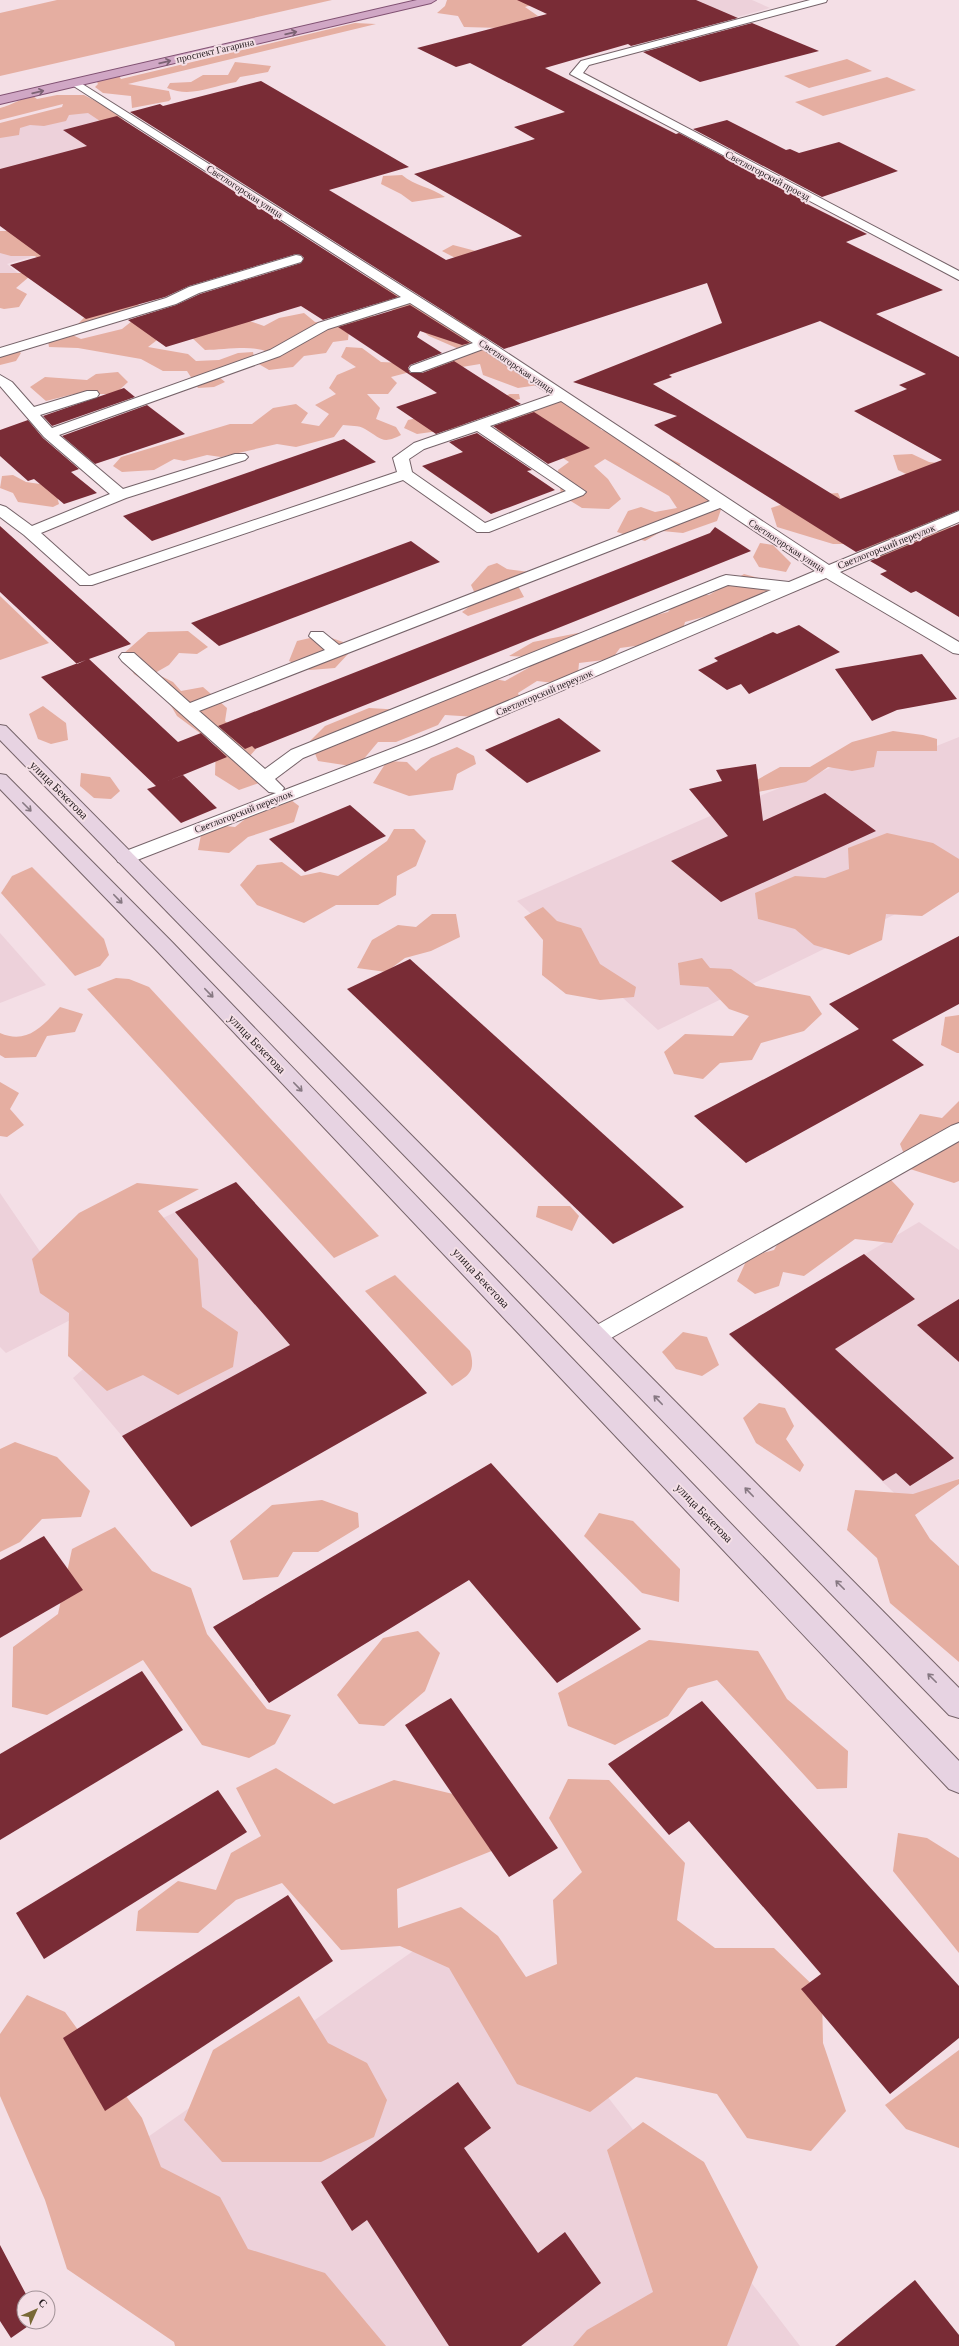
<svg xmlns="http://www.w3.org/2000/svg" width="959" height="2346" font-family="'Crimson Pro',serif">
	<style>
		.built { fill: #edd1da }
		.green { fill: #e5aea1 }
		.building { fill: #792c36; fill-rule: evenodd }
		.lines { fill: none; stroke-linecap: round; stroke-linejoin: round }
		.street-casing { stroke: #756369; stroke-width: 2 }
		.secondary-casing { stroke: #756369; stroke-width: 2 }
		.primary-casing { stroke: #805172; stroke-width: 2 }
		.street { fill: #fff; fill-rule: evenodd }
		.secondary { fill: #e7d3e2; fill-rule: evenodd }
		.primary { fill: #d0a7c5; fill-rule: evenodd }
		.oneway { stroke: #7b6273 }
		.oneway2 { stroke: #867882 }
		.labels { text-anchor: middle; stroke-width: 4; stroke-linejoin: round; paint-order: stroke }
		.far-street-label { font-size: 10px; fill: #261e21; stroke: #f4dfe6 }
		.street-label { font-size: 12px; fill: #261e21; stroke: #f4dfe6 }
	</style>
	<rect width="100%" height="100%" fill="#f4dfe6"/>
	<g class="built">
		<polygon points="675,0 752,0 770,8 737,17"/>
		<polygon points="86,104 182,167 0,217 0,125"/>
		<polygon points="0,234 31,257 7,264 20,275 0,281"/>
		<polygon points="959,737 959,883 658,1030 517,901 717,813 883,747 924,751"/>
		<polygon points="0,933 46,985 0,1003"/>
		<polygon points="236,1182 427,1393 191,1527 122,1436 73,1378 108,1347 84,1313 6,1353 0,1347 0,1193 54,1272"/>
		<polygon points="919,1222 959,1250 959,1478 912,1510 729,1335"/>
		<polygon points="466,1914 707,2225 800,2346 213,2346 105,2167"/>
	</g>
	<g class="green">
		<polygon points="57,0 332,0 0,76 0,13"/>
		<polygon points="447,0 547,0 525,7 538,16 500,28 464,27 458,16 437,13 445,6"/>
		<polygon points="355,23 376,24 128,84 169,91 171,99 169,101 132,108 131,96 103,93 95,87 98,84 96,80 109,75 119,76 121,79"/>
		<polygon points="847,59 872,71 809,88 784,76"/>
		<path d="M235 62 271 66 268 72 240 77 236 82C211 86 192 98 167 88L170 83 191 82 203 75H228Z"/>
		<polygon points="887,77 916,90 823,116 795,102"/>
		<path d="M57 95H84L115 111 126 123 106 125 88 113 69 115 66 121 44 126 30 125 20 128 19 135 0 138V123L62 107 63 104 0 120V108C12 105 21 98 33 96L37 99Z"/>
		<path d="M402 175C415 186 431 187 445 197L412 202 401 194 381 184 383 176Z"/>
		<polygon points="0,231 13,231 36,246 35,252 52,254 46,264 35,256 11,256 0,253"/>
		<polygon points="453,245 491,255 461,261 442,251"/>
		<path d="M350 270 398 291 449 325 456 316 502 332 479 337V345C508 353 523 357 538 385L518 388 483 375 480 364 432 372 425 365 459 349 429 336 407 319 388 317 393 309 370 302Z"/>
		<polygon points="0,273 28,273 30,276 16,288 27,294 19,307 4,309 0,308"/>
		<polygon points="101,300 136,301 140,307 89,325 78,324"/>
		<path d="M357 312 372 315 385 324 349 331 348 340 333 342 326 353 304 356 293 367 269 370 257 363 265 351C250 345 223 350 205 350L188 334 244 319 264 326 279 318 304 313 315 322 341 324Z"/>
		<polygon points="152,316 170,330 148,347 188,354 196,361 219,360 238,353 253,352 254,357 213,372 225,382 214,387 198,388 187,371 163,371 141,359 78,348 49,347 47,335 64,331 81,339 122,329 137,317"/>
		<polygon points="12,346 21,353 16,361 0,365 0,349"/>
		<path d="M346 347 362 348 381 362 404 363 410 372 391 377 397 383 388 394H367L380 408 376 419 396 427 401 435C382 445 381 438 365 429 359 425 350 426 343 425L334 437 296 447 277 444 221 457 207 455 184 461 174 459 154 470 122 472 113 466 121 457 230 424H252L273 408 296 404 308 413 301 423 319 426 329 414 315 405 336 394 329 388 337 375 356 367 341 357Z"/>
		<polygon points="118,372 128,382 115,394 74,394 46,401 30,387 45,377 87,380 96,374"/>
		<polygon points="510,394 519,394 520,399 498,404 475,415 460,428 417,434 404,428 408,420 493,401"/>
		<polygon points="541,399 565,401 597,417 601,430 627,435 643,454 669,458 681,464 670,472 724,501 717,521 683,533 662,531 645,541 617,532 628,511 641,507 655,512 677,508 669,496 605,459 594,466 608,479 621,499 609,509 582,508 561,495 558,470 569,462 533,438 519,449 495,433 507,412"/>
		<polygon points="912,454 929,462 955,465 959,469 959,510 944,514 954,533 881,561 855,544 833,544 777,527 771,508 810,495 838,493 843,504 932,487 898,470 893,455"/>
		<polygon points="13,475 26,482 54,486 59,504 53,507 18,502 13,493 0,488 2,476"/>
		<polygon points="760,543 773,545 791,563 786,572 759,567 753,557"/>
		<polygon points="497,563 507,569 529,572 518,586 524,597 468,616 462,612 478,600 471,585 488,566"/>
		<polygon points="744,574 770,581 777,597 685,622 680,640 620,648 612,659 579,663 578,674 563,684 537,681 518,693 522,705 476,717 445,715 438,725 396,742 378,742 357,767 318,761 310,741 325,726 369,708 403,710 480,676 505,681 530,667 530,657 509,656 533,642 578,633 598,640 622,624 668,612 685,593 709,595"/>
		<polygon points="0,596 49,643 0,660"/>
		<polygon points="188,631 208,647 197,654 179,653 169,665 155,673 173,682 181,691 203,687 227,708 225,721 256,749 248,758 265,769 259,783 239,790 215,775 216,745 177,716 164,694 134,674 123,654 148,632"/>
		<polygon points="323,635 343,642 348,654 335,668 310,670 289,661 297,641"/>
		<polygon points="43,706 66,723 68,740 51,744 38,739 29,714"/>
		<polygon points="893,731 923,735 937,739 937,751 877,751 874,767 852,771 828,767 806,782 753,793 746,786 780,767 810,767 852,742"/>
		<polygon points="457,747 474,756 476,764 457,774 453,790 409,796 373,783 387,761 407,762 416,771 431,758"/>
		<polygon points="81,773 110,777 120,791 111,799 94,798 80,786"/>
		<polygon points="291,800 299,806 294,822 248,837 229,853 198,850 202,830 216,825 235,827 259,808"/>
		<polygon points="394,829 414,829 426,841 416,866 397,876 396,895 378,905 336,905 304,923 257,905 240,885 257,865 282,862 301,876 320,872 338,876 387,841"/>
		<polygon points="887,833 933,843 959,859 959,892 922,916 886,914 882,940 849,955 814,945 795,929 758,919 755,893 795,876 825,878 849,869 848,848"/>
		<polygon points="32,867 104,939 109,955 100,966 75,976 1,893 12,876"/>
		<polygon points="543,907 557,921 581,928 600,964 636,987 634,997 600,1000 566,994 542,975 543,940 524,917"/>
		<polygon points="432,914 456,914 460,937 431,951 405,958 386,972 357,968 372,940 398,925 416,927"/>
		<polygon points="702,958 710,968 731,969 756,986 810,996 822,1014 804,1031 761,1043 752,1060 720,1063 703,1079 674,1074 664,1052 685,1034 733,1036 749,1016 729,1009 708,987 680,985 678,963"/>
		<polygon points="116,978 129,979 149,987 379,1236 334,1258 87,989"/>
		<path d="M60 1007 83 1014 75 1032 47 1036 36 1057 5 1058 0 1055V1033C27 1045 43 1026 60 1007Z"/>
		<polygon points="959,1015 959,1053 957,1053 941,1045 945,1017"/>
		<polygon points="0,1082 19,1093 10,1109 24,1125 7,1137 0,1136"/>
		<polygon points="959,1101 959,1181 954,1183 910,1169 900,1144 920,1114 942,1118"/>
		<polygon points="891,1180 914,1204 892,1243 855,1239 804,1276 783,1272 779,1286 755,1294 737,1281 748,1257 774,1250 792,1220 863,1181"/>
		<polygon points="137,1183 199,1189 158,1211 198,1259 202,1307 238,1332 233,1367 178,1395 143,1375 107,1391 68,1356 69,1313 40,1293 32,1259 79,1213"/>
		<polygon points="538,1206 570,1206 579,1216 572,1231 536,1217"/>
		<path d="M395 1275 470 1351C476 1372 469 1375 452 1386L365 1291Z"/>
		<polygon points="683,1332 707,1337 719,1365 702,1376 676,1369 662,1352"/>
		<polygon points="759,1403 785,1408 794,1426 786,1439 804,1465 800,1472 756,1443 743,1418"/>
		<polygon points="15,1442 57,1457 90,1491 81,1517 42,1519 20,1542 0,1552 0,1449"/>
		<polygon points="959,1479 959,1484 915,1515 930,1539 959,1566 959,1662 890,1603 877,1558 847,1530 855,1490 913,1494"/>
		<polygon points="322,1500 358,1513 359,1527 318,1552 293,1552 278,1577 243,1580 230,1541 272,1505"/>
		<polygon points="599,1513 633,1521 680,1569 679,1602 642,1593 584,1536"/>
		<polygon points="115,1527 152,1571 191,1588 207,1634 267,1709 291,1715 275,1744 249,1758 202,1745 143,1660 47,1715 12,1707 13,1647 58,1614 72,1549"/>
		<polygon points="418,1631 440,1653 425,1691 384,1726 359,1724 337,1695 383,1638"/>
		<polygon points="649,1640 758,1651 787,1699 848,1751 847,1788 817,1789 717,1680 688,1688 668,1716 615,1745 568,1726 558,1693"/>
		<polygon points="276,1768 334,1804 394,1780 470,1798 499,1848 397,1889 398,1928 461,1907 498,1936 526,1977 557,1964 553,1900 582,1872 549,1818 568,1779 609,1780 685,1863 677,1920 715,1948 774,1948 822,1994 823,2043 846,2111 811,2151 747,2138 717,2094 636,2077 590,2112 517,2084 449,1968 400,1946 341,1950 282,1883 236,1900 198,1933 136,1931 138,1911 178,1881 216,1890 231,1853 261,1836 236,1788"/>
		<polygon points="898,1833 927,1838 959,1858 959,1953 893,1871"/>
		<polygon points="27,1995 65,2012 142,2118 161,2167 220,2197 248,2249 325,2273 386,2346 175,2346 174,2342 67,2269 45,2200 0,2096 0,2034"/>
		<polygon points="299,1996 328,2043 367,2063 387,2100 374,2137 321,2162 222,2162 184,2120 213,2050"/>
		<polygon points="959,2050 959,2148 906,2129 885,2105"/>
		<polygon points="643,2122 704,2162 758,2267 727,2346 573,2346 587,2330 653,2292 607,2150"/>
	</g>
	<g class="building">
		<path d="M517 0H696L738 18 631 46 628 44 545 68 676 134 679 133 809 202 805 203 867 234 846 242 943 290 876 314 959 357V510L856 552 654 425 677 416 573 382 722 323 707 283 504 349 130 112 160 104 163 106 261 81 409 167 329 190 446 260 522 236 414 174 535 139 514 127 565 112 470 63 456 67 417 48 547 14ZM820 321 926 374 899 385 907 389 854 411 942 460 840 499 653 384 672 377 669 375Z"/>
		<polygon points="752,23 819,51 700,82 643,52"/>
		<polygon points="117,116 398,297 323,320 301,306 166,347 128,320 176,305 200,294 301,263 304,258 301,255 296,254 189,286 165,297 86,319 10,265 41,256 0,226 0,169 87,146 63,130"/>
		<polygon points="727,120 786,150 790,149 799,153 839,142 898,171 822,197 693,129"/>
		<polygon points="410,305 470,343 462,345 420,331 417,337 442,353 410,365 408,368 410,373 422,373 454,361 521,404 436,434 396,407 437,393 338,327"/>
		<polygon points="124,388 135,397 52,426 43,416"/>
		<polygon points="147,405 185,434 95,464 62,436"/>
		<polygon points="534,412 590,448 548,464 493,426"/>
		<polygon points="28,420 43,438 79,469 71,472 97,493 64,504 34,479 28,481 0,456 0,430"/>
		<polygon points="477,433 532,470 527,471 555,490 491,514 422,466 463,452 449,442"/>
		<polygon points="344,439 376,462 152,541 123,516"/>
		<polygon points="959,524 959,617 916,591 911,593 880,574 887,571 870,561"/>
		<polygon points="0,526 131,644 89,659 178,742 201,733 227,757 168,781 183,775 217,808 181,823 147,789 156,786 41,677 86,660 77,664 0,592"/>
		<polygon points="715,527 751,551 255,749 252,746 245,749 218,726 710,533"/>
		<polygon points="411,541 440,562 219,646 191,623"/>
		<polygon points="799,625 840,652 749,694 741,684 727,690 698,670 718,661 714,658 773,632 777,634"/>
		<polygon points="922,654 957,699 897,710 872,721 835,669"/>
		<polygon points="559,718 601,751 527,783 485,750"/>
		<polygon points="756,764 763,821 825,793 876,831 721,902 671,861 728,836 689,789 722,781 716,770"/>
		<polygon points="350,805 386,836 305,872 269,839"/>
		<polygon points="959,936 959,1004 892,1040 924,1065 746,1163 694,1116 859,1029 829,1004"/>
		<polygon points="410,959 684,1207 613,1244 347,989"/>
		<polygon points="236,1182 427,1393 191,1527 122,1436 290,1345 175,1212"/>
		<polygon points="864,1254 915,1299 835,1349 954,1458 910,1486 896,1473 883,1481 729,1334"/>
		<polygon points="959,1299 959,1362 917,1325"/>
		<polygon points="491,1463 641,1629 557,1683 469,1580 269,1703 213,1627"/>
		<polygon points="44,1536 83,1590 0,1638 0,1560"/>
		<polygon points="142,1671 183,1730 0,1840 0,1754"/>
		<polygon points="451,1698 558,1848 509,1877 405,1725"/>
		<polygon points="702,1701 959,1986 959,2038 890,2094 801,1989 821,1974 689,1821 669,1835 608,1764"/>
		<polygon points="218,1790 247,1832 44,1959 16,1913"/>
		<polygon points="288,1895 333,1961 105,2111 63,2038"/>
		<polygon points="458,2082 491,2128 464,2148 538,2253 565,2232 601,2283 521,2346 449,2346 367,2220 352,2231 321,2182"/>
		<polygon points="0,2245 28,2298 24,2298 24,2322 34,2322 11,2338 0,2321"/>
		<polygon points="915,2280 959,2335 959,2346 835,2346"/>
	</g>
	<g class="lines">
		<g class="street-casing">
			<g id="street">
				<polygon points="810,0 827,0 826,2 589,65 583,73 959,271 959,280 570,74 581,61"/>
				<path d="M76 80 489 341 829 565 959 511V522L840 572 959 642V654L953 653 826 578 434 745 132 862 125 864 118 862 116 858 118 854 276 793 269 792 122 661 119 657 122 653H134L190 703 325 650 309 636 311 632H323L339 645 710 501 561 401 490 426 586 492 583 495 489 532H477L403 480 92 585H80L24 535 0 517V505L6 507 32 526 110 494 44 437 0 386V375L12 382 34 407 87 391H97L99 394 97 397 40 415 52 428 270 350 318 323 401 297 72 85 70 83ZM410 303 473 343 411 366 409 369 411 372H421L483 349 551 395 414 443 393 458 397 472 89 576 41 533 126 498 245 460 248 457 245 454H235L123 489 59 435 280 356 328 329ZM477 431 566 491 485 523 412 472 409 459 424 449ZM720 508 815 571 789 582 726 575 720 577 291 750 265 769 199 711ZM728 585 771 590 422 737 282 791 284 788 275 779 303 758Z"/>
				<polygon points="296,255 301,256 303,259 301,262 199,293 176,304 0,357 0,348 166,298 189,287"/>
				<polygon points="959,1123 959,1141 604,1342 596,1345 588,1342 584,1336 588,1330 951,1126"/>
			</g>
		</g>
		<g class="secondary-casing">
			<g id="secondary">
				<polygon points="0,725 6,726 959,1688 959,1718 949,1715 0,740"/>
				<polygon points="0,774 6,775 172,942 959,1761 959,1793 949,1789 158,952 0,789"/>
			</g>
		</g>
		<g class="primary-casing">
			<polygon id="primary" points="417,0 436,0 431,3 0,104 0,96"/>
		</g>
		<use href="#street" class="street"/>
		<use href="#secondary" class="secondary"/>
		<use href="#primary" class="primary"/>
	</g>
	<defs><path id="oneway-shaft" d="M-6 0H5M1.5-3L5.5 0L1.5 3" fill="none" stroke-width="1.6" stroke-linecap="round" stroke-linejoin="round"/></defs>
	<g class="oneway">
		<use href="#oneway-shaft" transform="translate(291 33) rotate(-13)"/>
		<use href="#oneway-shaft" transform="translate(165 62) rotate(-13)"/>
		<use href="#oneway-shaft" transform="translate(38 92) rotate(-13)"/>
	</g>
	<g class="oneway2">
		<use href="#oneway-shaft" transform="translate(27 807) rotate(45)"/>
		<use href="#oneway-shaft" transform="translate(118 899) rotate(46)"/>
		<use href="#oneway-shaft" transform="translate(209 993) rotate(46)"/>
		<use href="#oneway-shaft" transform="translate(298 1087) rotate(46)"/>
		<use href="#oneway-shaft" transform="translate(658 1400) rotate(-134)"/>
		<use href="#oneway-shaft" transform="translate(749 1492) rotate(-134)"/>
		<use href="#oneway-shaft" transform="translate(840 1585) rotate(-135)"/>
		<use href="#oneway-shaft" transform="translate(932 1678) rotate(-135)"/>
	</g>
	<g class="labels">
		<g class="far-street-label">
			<text transform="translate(215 50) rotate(-13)" y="4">проспект Гагарина</text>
			<text transform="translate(768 175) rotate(28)" y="4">Светлогорский проезд</text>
			<text transform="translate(245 191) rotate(33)" y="4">Светлогорская улица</text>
			<text transform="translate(517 366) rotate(34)" y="4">Светлогорская улица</text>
			<text transform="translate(787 545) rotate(33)" y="4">Светлогорская улица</text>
			<text transform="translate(886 546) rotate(-22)" y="4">Светлогорский переулок</text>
			<text transform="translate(544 692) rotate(-23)" y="4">Светлогорский переулок</text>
			<text transform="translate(243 811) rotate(-21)" y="4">Светлогорский переулок</text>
		</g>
		<g class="street-label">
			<text transform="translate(59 790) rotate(45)" y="4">улица Бекетова</text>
			<text transform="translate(257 1044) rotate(46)" y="4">улица Бекетова</text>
			<text transform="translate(481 1278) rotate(47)" y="4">улица Бекетова</text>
			<text transform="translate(704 1513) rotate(46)" y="4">улица Бекетова</text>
		</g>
	</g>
	<g transform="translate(36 2310) rotate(45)"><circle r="19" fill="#f4dfe6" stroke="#a29297"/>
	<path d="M0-3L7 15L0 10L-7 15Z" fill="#786835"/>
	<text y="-6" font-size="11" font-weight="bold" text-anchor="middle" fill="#261e21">С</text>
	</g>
</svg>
